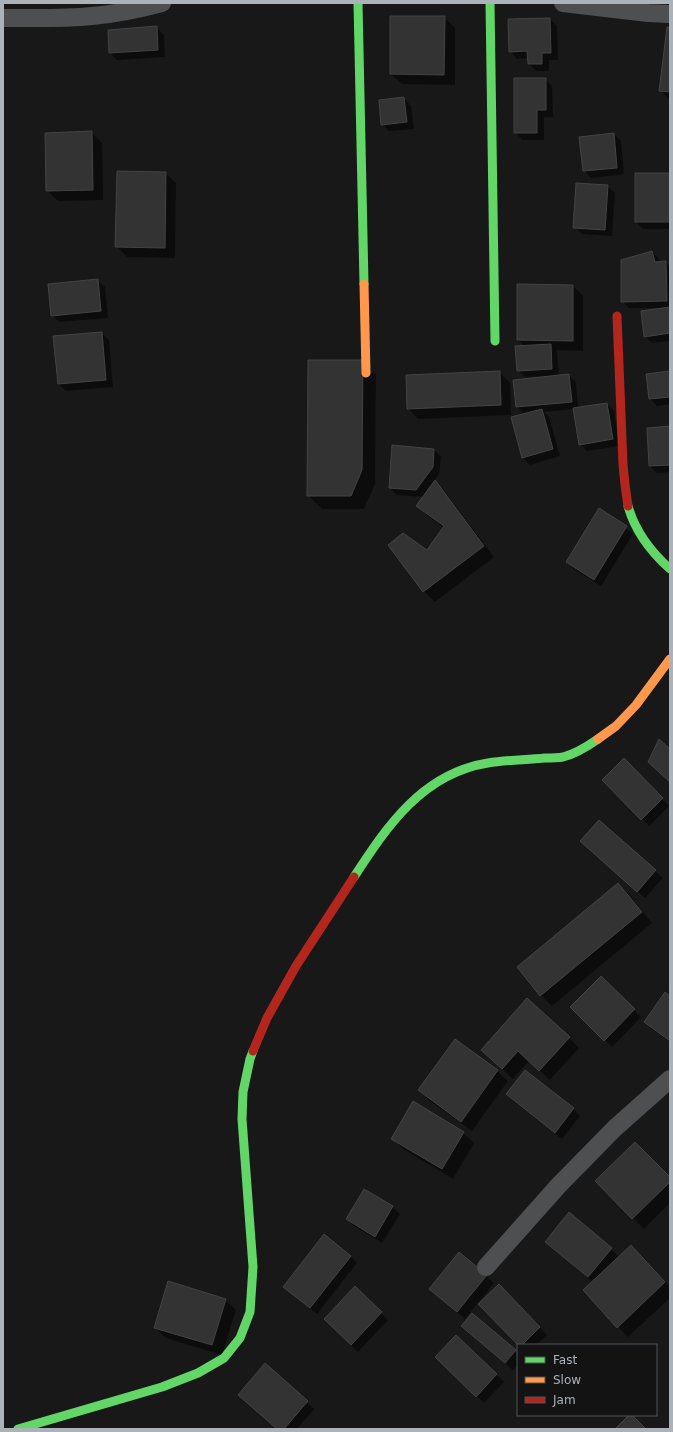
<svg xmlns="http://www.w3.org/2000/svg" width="673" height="1432" font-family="'DejaVu Sans',sans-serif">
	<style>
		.shadow { fill: #0007 }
		.building { fill: #333334; stroke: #414345 }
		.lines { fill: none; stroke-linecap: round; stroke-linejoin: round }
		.street { stroke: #4d4f51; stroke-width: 18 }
		.fast { stroke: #63d668; stroke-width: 9 }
		.slow { stroke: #ff974d; stroke-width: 9 }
		.jam { stroke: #b3261e; stroke-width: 9 }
	</style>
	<rect width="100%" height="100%" fill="#181819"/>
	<g class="shadow">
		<polygon points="444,17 455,28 455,85 402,84 391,74"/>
		<polygon points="550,19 557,26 558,60 549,60 549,71 536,71 529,64 529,58 517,59 510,51"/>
		<polygon points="157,28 164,35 165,57 117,60 110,53"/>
		<polygon points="670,29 670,100 660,90"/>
		<polygon points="545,79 552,86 553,117 544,117 544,140 522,140 515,132"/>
		<polygon points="404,98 411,106 414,129 389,131 382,124"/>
		<polygon points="91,132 102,143 103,200 58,201 47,190"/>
		<polygon points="614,134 621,141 624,174 591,178 584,170"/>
		<polygon points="166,173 176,183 175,258 127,257 117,247"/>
		<polygon points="670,174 670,229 643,229 636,222"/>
		<polygon points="607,186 615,193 612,236 582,234 574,227"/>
		<polygon points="652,252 659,259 660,263 666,262 670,267 670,341 652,343 645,336 662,308 629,308 622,301"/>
		<polygon points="97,280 105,287 108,318 59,322 52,315"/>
		<polygon points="573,286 583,296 583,351 556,350 557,352 559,376 569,375 576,383 578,408 607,404 614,411 619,446 587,451 580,444 574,409 544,412 549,417 560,456 530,465 523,458 512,418 525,415 517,407 542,378 542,376 525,377 518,370 524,346 518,340"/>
		<polygon points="102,333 109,340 113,387 66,391 59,384"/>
		<polygon points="309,361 376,374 375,484 364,509 322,509 308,495"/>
		<polygon points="499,372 510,383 511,415 418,419 408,408"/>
		<polygon points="670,372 670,404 657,406 650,399 647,375"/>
		<polygon points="670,427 670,472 657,473 650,466"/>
		<polygon points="434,450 441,457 439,474 434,481 445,492 494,557 435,602 424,591 389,545 427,551 444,528 428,516 417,506 424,497 397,495 390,488"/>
		<polygon points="600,510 633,534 601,586 574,569 567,562"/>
		<polygon points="624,760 669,806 649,826 604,780"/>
		<polygon points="599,821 663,878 645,898 589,848"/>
		<polygon points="618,884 629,894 652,923 552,1006 541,995 518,967"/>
		<polygon points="601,977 641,1017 612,1047 572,1007"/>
		<polygon points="670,997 670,1042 652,1029 645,1022"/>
		<polygon points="569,1038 579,1048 550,1080 529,1061 513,1079 482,1050"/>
		<polygon points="497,1071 508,1081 472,1131 430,1101 419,1090"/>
		<polygon points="507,1094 573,1109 580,1116 562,1139 514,1101"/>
		<polygon points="463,1133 474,1143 453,1179 403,1149 392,1139"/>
		<polygon points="670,1178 670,1203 644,1229 597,1181"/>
		<polygon points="364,1190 392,1207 400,1214 382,1243 354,1226 347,1219"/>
		<polygon points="546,1242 611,1249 619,1257 641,1256 670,1287 670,1298 628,1337 618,1327 593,1282"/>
		<polygon points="460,1253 494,1283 465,1319 430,1289"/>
		<polygon points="350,1256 357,1263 317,1314 284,1287"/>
		<polygon points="499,1285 547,1335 536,1345 519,1345"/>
		<polygon points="355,1288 388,1320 358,1352 325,1319"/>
		<polygon points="225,1300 236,1310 222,1355 166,1338 155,1328"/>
		<polygon points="472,1314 518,1354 518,1364 513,1370 462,1326"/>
		<polygon points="456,1336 504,1382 484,1403 443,1364"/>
		<polygon points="307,1402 314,1409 297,1429 277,1429"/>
	</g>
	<g class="building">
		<polygon points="390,16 445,16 444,75 390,74"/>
		<polygon points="550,18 551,53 542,53 542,64 528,64 527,51 509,52 508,19"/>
		<polygon points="157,26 158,50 109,53 108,30"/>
		<polygon points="667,27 670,28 670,92 659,91"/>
		<polygon points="514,78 546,78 546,110 537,110 537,133 514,133"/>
		<polygon points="404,97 407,122 381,125 379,100"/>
		<polygon points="92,131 93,190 46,191 45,133"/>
		<polygon points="614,133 617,168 583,171 579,137"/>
		<polygon points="117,171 166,172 165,248 115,247"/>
		<rect x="635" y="173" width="35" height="49"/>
		<polygon points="576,183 608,185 605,230 573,228"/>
		<polygon points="652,251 655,262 666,261 667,301 621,302 621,260"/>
		<polygon points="98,279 101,311 51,316 48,284"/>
		<polygon points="517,284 573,285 573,341 517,340"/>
		<polygon points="670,307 670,333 644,337 641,311"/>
		<polygon points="102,332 106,380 58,384 53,336"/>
		<polygon points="551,344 552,369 517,371 515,346"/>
		<polygon points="308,360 363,360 362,470 351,496 307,496"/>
		<polygon points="500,371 501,405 407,409 406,375"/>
		<polygon points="670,371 670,397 649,399 646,374"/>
		<polygon points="569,374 572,402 516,407 513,380"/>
		<polygon points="607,403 613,439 579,445 573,408"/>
		<polygon points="542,409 553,449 522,458 511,417"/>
		<polygon points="670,426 670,465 649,466 647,428"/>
		<polygon points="392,445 434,449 433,467 416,490 389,488"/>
		<polygon points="435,480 484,546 423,592 388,545 403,533 427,550 444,526 416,506"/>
		<polygon points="599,508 627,526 594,580 566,562"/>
		<polygon points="659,739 670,749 670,782 648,762"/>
		<polygon points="624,758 663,798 641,820 602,780"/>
		<polygon points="599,820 656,870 637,892 580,841"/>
		<polygon points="618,883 642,912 540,996 517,967"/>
		<polygon points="601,976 635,1009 604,1041 570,1007"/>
		<polygon points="665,992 670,996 670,1041 644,1022"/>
		<polygon points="527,998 570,1037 539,1071 518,1051 502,1069 481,1050"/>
		<polygon points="455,1039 498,1070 461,1122 418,1090"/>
		<polygon points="525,1070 574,1108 555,1133 506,1094"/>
		<polygon points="413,1101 464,1132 442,1169 391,1139"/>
		<polygon points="635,1142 670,1177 670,1182 632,1219 595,1181"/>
		<polygon points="364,1189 393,1206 375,1237 346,1219"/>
		<polygon points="569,1212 612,1248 588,1277 545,1242"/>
		<polygon points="324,1234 351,1256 310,1308 283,1287"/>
		<polygon points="631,1245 665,1282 617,1328 583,1290"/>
		<polygon points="459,1252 487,1275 457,1312 429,1289"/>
		<polygon points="168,1281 226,1299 212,1345 154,1328"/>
		<polygon points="499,1284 540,1327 522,1345 518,1345 478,1304"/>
		<polygon points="355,1286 382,1312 351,1345 324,1319"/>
		<polygon points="472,1313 516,1350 505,1363 461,1326"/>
		<polygon points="456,1335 497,1374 476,1397 435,1357"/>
		<polygon points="265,1363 308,1401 284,1429 277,1429 238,1395"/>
		<polygon points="629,1415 632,1415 646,1429 615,1429"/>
	</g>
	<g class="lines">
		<g class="street">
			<polyline points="563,3 648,13 670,14"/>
			<path d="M3 18C33 18 63 19 92 16 116 14 139 9 162 3"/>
			<polyline points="486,1267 559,1185 615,1128 670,1079"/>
		</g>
		<g class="fast">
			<polyline points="358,3 364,284"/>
			<polyline points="490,3 495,341"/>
			<path d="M628 506C635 531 651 552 670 569"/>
			<path d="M354 877C387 826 423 773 488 763 506 760 526 760 545 758 551 758 557 758 563 757 575 754 588 746 598 739"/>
			<polyline points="18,1429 162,1387 198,1373 224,1358 240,1338 250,1312 253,1267 242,1119 243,1092 250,1059 253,1051"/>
		</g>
		<g class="slow">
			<polyline points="364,284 366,373"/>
			<polyline points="598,739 616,726 636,705 670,659"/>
		</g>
		<g class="jam">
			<polyline points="617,316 623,464 625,485 628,506"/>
			<polyline points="253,1051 267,1018 296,966 354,877"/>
		</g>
	</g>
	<rect width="673" height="1432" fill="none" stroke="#abb2b8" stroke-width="8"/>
	<rect x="517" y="1344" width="140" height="72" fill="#131314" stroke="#505356"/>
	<rect x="525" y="1357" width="20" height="6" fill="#63d668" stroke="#505356"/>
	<text x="553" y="1364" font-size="12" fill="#abb2b8">Fast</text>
	<rect x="525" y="1377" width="20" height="6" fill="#ff974d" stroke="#505356"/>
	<text x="553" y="1384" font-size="12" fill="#abb2b8">Slow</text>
	<rect x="525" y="1397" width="20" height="6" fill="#b3261e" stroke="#505356"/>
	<text x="553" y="1404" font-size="12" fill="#abb2b8">Jam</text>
</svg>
